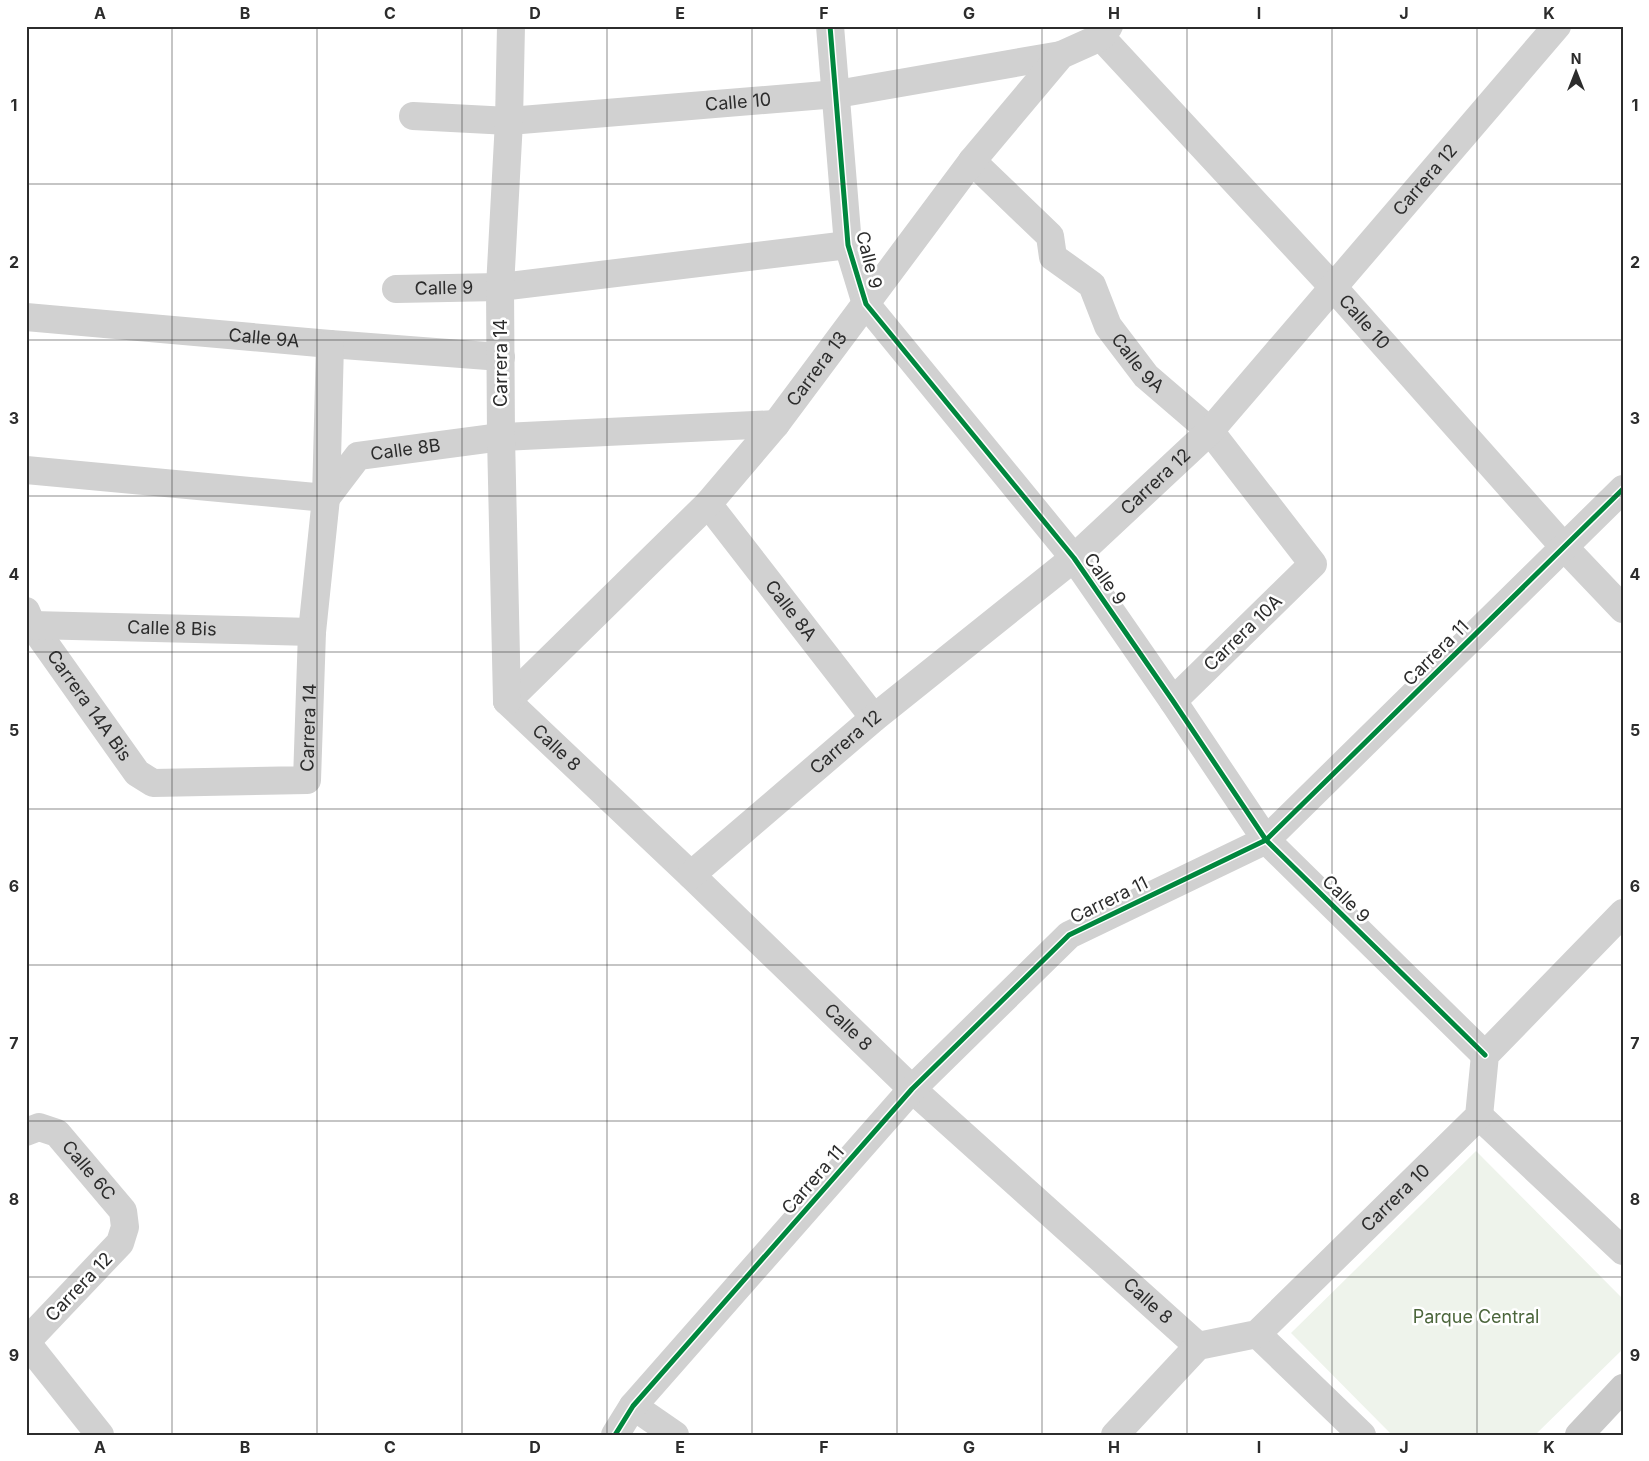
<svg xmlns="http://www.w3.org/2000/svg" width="1649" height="1461" font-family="Inter,sans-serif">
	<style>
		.green { fill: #eef3eb }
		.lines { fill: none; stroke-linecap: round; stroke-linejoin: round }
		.minor { stroke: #d1d1d1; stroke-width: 28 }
		.secondary { stroke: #cacaca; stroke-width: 28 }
		.cycleway-casing { stroke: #fff; stroke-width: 8 }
		.cycleway { stroke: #00873e; stroke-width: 5 }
		.grid { fill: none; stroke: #2c2c2c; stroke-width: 1; stroke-opacity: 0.55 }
		.labels { text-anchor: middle; stroke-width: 5; stroke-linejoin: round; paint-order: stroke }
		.street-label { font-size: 18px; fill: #2c2c2c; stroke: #fff }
		.park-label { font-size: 18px; fill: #4c663c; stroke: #fff }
		.neatline { fill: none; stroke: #2c2c2c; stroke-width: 2 }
		.grid-label { font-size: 16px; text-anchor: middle; font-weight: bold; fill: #2c2c2c }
	</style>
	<rect width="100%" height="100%" fill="#fff"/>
	<polygon class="green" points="1476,1151 1623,1299 1623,1349 1535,1435 1392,1435 1291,1333"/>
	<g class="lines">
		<g class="minor">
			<polyline points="830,26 848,245 866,304 1074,558 1173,701 1266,840 1485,1055"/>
			<path id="s1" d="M1101 37 1333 287 1564 547 1623 609"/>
			<path id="s2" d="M413 116 509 121 837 94 1061 55"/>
			<path id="s3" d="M972 161 1050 236 1053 257 1092 285 1108 326 1146 376 1210 431 1313 564 1173 701"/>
			<path id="s4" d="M396 289 500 287 848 245"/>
			<path id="s5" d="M26 317 330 344 501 357"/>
			<path id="s6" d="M26 470 326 498 358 456 501 437 776 424"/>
			<path id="s7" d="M708 504 874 718"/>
			<path id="s8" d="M26 611 32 625 137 773 153 783 307 780 312 632 326 498 330 344"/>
			<path id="s9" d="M32 625 312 632"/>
			<path id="s10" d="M507 701 691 875 912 1089 1198 1346"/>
			<path id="s11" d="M507 701 708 504 776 424 972 161 1061 55 1101 37 1109 26"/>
			<polyline points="507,701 501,437 500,287 509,121 511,26"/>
			<path id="s12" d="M691 875 874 718 1074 558 1210 431 1557 26"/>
			<polyline points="1479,1116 1623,1251"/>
			<path id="s13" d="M26 1132 39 1127 57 1133 123 1211 125 1227 120 1243 26 1342"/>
			<polyline points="1257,1334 1362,1435"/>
			<polyline points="26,1342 100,1435"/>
			<polyline points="633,1406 675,1435"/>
			<polyline points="615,1435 633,1406 912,1089 1069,935 1266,840 1623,489"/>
			<path id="s14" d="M1115 1435 1198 1346 1257 1334 1479 1116 1485 1055 1623 913"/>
		</g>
		<polyline class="secondary" points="1579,1435 1623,1388"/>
		<g class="cycleway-casing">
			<g id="cycleway">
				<polyline points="830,26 848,245 866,304 1074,558 1173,701 1266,840 1485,1055"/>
				<polyline points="615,1435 633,1406 912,1089 1069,935 1266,840 1623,489"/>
			</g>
		</g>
		<use href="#cycleway" class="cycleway"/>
	</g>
	<path class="grid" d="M172 26V1435M317 26V1435M462 26V1435M607 26V1435M752 26V1435M897 26V1435M1042 26V1435M1187 26V1435M1332 26V1435M1477 26V1435M26 184H1623M26 340H1623M26 496H1623M26 652H1623M26 809H1623M26 965H1623M26 1121H1623M26 1277H1623"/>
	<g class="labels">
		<g class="street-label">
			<text dy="6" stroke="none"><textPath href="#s2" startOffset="326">Calle 10</textPath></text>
			<text dy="6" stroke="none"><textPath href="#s12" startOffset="1014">Carrera 12</textPath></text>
			<text transform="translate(869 260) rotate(76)" y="6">Calle 9</text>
			<text dy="6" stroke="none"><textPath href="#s4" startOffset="48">Calle 9</textPath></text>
			<text dy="6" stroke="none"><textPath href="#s1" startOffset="388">Calle 10</textPath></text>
			<text dy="6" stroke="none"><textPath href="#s5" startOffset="239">Calle 9A</textPath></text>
			<text dy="6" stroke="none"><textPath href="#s3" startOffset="269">Calle 9A</textPath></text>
			<text transform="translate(501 363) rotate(-90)" y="6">Carrera 14</text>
			<text dy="6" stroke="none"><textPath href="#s11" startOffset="455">Carrera 13</textPath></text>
			<text dy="6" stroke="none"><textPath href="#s6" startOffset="402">Calle 8B</textPath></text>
			<text dy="6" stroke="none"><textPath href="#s12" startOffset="609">Carrera 12</textPath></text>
			<text transform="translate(1105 579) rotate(55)" y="6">Calle 9</text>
			<text dy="6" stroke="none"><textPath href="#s7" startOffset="135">Calle 8A</textPath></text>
			<text dy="6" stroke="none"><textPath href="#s9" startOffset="140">Calle 8 Bis</textPath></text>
			<text transform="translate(1243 633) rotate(-44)" y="6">Carrera 10A</text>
			<text transform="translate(1436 653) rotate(-45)" y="6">Carrera 11</text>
			<text dy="6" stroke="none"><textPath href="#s8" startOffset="114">Carrera 14A Bis</textPath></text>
			<text dy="6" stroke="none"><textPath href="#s8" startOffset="422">Carrera 14</textPath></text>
			<text dy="6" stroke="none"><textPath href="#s12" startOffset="204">Carrera 12</textPath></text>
			<text dy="6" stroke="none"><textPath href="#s10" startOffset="68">Calle 8</textPath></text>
			<text transform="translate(1346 899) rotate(45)" y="6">Calle 9</text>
			<text transform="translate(1109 900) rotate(-26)" y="6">Carrera 11</text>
			<text dy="6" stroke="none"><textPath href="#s10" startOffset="472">Calle 8</textPath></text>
			<text dy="6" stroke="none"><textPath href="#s13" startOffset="82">Calle 6C</textPath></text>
			<text transform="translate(813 1180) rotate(-49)" y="6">Carrera 11</text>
			<text dy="6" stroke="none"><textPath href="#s14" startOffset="376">Carrera 10</textPath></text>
			<text transform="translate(79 1287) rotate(-46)" y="6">Carrera 12</text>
			<text dy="6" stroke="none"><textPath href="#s10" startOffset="878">Calle 8</textPath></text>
		</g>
		<g class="park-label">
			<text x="1476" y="1323">Parque Central</text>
		</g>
	</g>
	<rect width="1649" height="1461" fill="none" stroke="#ffffff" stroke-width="55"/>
	<g transform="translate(1576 72)" stroke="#ffffff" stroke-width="4" paint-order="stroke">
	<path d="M0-4L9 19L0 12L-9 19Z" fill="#2c2c2c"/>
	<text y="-8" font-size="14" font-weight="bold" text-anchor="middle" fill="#2c2c2c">N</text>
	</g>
	<rect x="28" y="28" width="1594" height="1406" class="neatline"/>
	<g class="grid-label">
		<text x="100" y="19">A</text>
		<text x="245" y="19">B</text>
		<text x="390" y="19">C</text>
		<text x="535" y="19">D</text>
		<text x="680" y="19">E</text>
		<text x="824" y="19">F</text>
		<text x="969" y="19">G</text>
		<text x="1114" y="19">H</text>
		<text x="1259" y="19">I</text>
		<text x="1404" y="19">J</text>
		<text x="1549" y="19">K</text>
		<text x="14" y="111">1</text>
		<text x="1635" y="111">1</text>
		<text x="14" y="268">2</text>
		<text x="1635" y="268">2</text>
		<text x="14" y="424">3</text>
		<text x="1635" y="424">3</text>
		<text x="14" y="580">4</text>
		<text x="1635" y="580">4</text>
		<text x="14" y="736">5</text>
		<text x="1635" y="736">5</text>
		<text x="14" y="892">6</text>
		<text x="1635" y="892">6</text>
		<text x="14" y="1049">7</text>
		<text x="1635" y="1049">7</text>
		<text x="14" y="1205">8</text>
		<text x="1635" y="1205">8</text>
		<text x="14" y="1361">9</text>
		<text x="1635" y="1361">9</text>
		<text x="100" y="1453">A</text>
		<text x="245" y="1453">B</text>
		<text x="390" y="1453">C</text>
		<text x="535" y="1453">D</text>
		<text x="680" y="1453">E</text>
		<text x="824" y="1453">F</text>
		<text x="969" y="1453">G</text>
		<text x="1114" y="1453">H</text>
		<text x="1259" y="1453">I</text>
		<text x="1404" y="1453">J</text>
		<text x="1549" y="1453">K</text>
	</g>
</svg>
